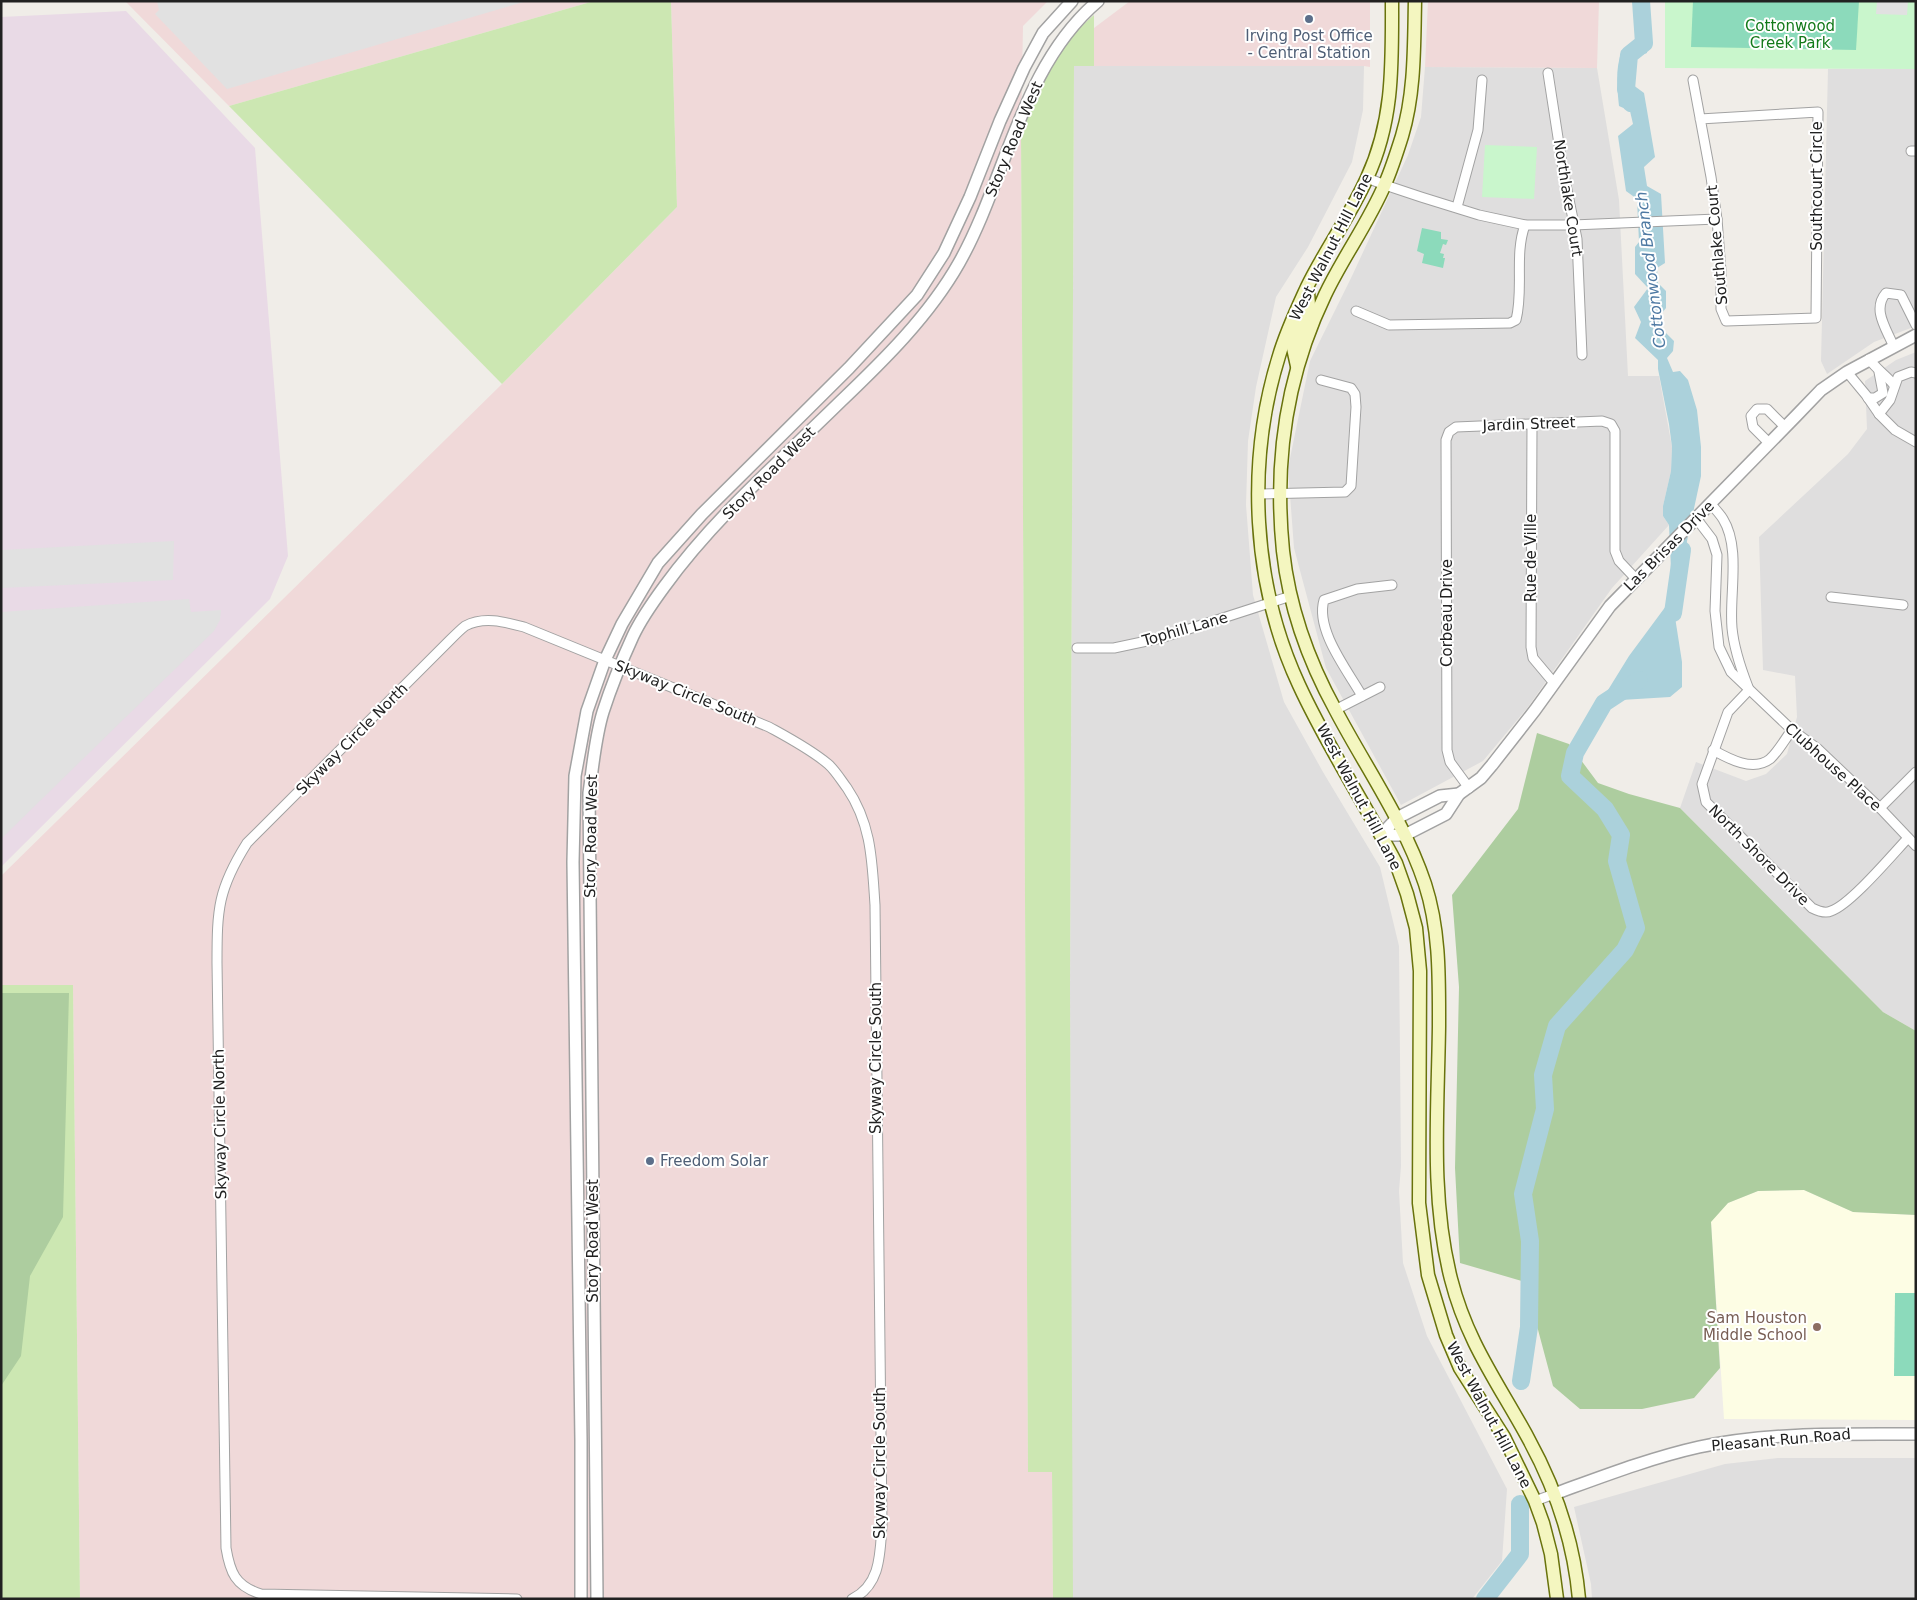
<svg xmlns="http://www.w3.org/2000/svg" width="1917" height="1600" font-family="'DejaVu Sans',sans-serif">
	<style>
		.residential { fill: #dfdede }
		.commercial { fill: #f0d9d9 }
		.industrial { fill: #e9dae6 }
		.education { fill: #fdfde4 }
		.grass { fill: #cce7b2 }
		.forest { fill: #adcd9f }
		.park { fill: #c9f6cc }
		.pitch { fill: #8cdabb }
		.parking { fill: #e1e1e1 }
		.water { fill: #abd1db }
		.lines { fill: none; stroke-linecap: round; stroke-linejoin: round }
		.river { stroke: #abd1db; stroke-width: 18 }
		.minor-casing { stroke: #a2a2a2; stroke-width: 11 }
		.tertiary-casing { stroke: #a2a2a2; stroke-width: 14 }
		.secondary-casing { stroke: #69730c; stroke-width: 15 }
		.minor { stroke: #fff; stroke-width: 9 }
		.tertiary { stroke: #fff; stroke-width: 11 }
		.secondary { stroke: #f4f6c0; stroke-width: 12 }
		.service-dot { fill: #5c6f8a; stroke: #fff; stroke-width: 2 }
		.education-dot { fill: #8d6e63; stroke: #fff; stroke-width: 2 }
		.labels { text-anchor: middle; stroke-width: 4; stroke-linejoin: round; paint-order: stroke }
		.park-label { font-size: 15px; fill: #137a1a; stroke: #fff }
		.service-label { font-size: 15px; fill: #4e5e75; stroke: #fff }
		.street-label { font-size: 15px; fill: #212121; stroke: #fff }
		.education-label { font-size: 15px; fill: #785e54; stroke: #fff; text-anchor: end }
		.water-label { font-size: 16px; font-style: italic; fill: #4f7aa3; stroke: #fff }
	</style>
	<rect width="100%" height="100%" fill="#f0ede8"/>
	<g class="residential">
		<polygon points="1074,66 1364,66 1363,110 1352,162 1308,247 1276,297 1256,387 1248,441 1246,505 1253,595 1284,702 1323,772 1380,867 1399,946 1401,1166 1399,1191 1403,1263 1427,1336 1507,1489 1502,1561 1472,1599 1072,1599 1070,989"/>
		<polygon points="1425,67 1597,68 1619,200 1628,376 1659,376 1672,447 1671,471 1663,506 1663,516 1669,525 1612,588 1528,707 1483,761 1401,805 1326,668 1294,548 1288,468 1310,361 1352,276 1408,155 1421,117"/>
		<polygon points="1828,69 1916,69 1916,326 1874,342 1827,374 1821,361"/>
		<polygon points="1916,352 1916,1031 1883,1012 1680,808 1696,762 1746,781 1766,774 1787,754 1797,717 1795,676 1763,670 1759,537 1848,454 1867,429 1865,381 1896,360"/>
		<polygon points="1778,1458 1916,1458 1916,1599 1592,1599 1591,1584 1574,1507 1725,1464"/>
	</g>
	<g class="commercial">
		<polygon points="125,1 594,1 229,106"/>
		<polygon points="671,1 1048,1 1023,26 1021,132 1028,1471 1052,1472 1053,1599 80,1599 73,985 1,985 1,876 502,384 677,207"/>
		<polygon points="1130,1 1370,1 1370,67 1364,66 1094,66 1094,28"/>
		<polygon points="1428,1 1599,1 1597,68 1425,67"/>
	</g>
	<polygon class="industrial" points="126,11 255,148 288,556 270,599 1,867 1,17"/>
	<polygon class="education" points="1804,1190 1853,1212 1916,1215 1916,1420 1724,1419 1711,1221 1728,1203 1758,1191"/>
	<g class="grass">
		<polygon points="594,1 671,1 677,207 502,384 229,106"/>
		<path d="M1094 15V66H1074L1070 989 1073 1599H1053L1052 1472H1028L1021 132C1037 90 1058 44 1094 15Z"/>
		<polygon points="1,985 73,985 80,1599 1,1599"/>
	</g>
	<g class="forest">
		<polygon points="1537,733 1569,744 1598,783 1629,794 1680,808 1883,1012 1916,1031 1916,1215 1853,1212 1804,1190 1758,1191 1728,1203 1711,1222 1720,1368 1694,1398 1642,1409 1580,1409 1553,1386 1537,1326 1529,1283 1460,1263 1455,1168 1459,987 1452,895 1518,809"/>
		<polygon points="1,993 69,993 63,1217 30,1276 21,1356 1,1386"/>
	</g>
	<g class="park">
		<polygon points="1665,1 1916,1 1916,69 1665,68"/>
		<polygon points="1485,145 1537,147 1534,199 1482,197"/>
	</g>
	<g class="pitch">
		<polygon points="1693,1 1859,1 1856,50 1691,47"/>
		<polygon points="1422,228 1441,232 1441,239 1448,240 1446,245 1443,244 1440,253 1444,254 1443,258 1445,258 1443,268 1422,263 1424,254 1417,251"/>
		<polygon points="1895,1293 1916,1293 1916,1376 1894,1376"/>
	</g>
	<g class="parking">
		<polygon points="157,1 527,1 227,89 155,14 159,10"/>
		<polygon points="1877,1 1908,1 1907,15 1876,14"/>
		<polygon points="174,541 173,580 1,588 1,550"/>
		<polygon points="189,599 191,612 221,610 220,620 214,631 1,839 1,612"/>
	</g>
	<path class="water" d="M1638 1H1649L1647 53 1633 58 1622 66 1625 79 1644 93 1655 157 1644 167 1647 186 1661 194 1665 263 1657 268 1658 283 1666 291V308L1662 313 1663 330 1674 341 1673 351 1667 358 1673 372 1680 371 1688 380 1697 410 1701 447V476L1684 555 1676 581 1675 617 1682 662V687L1670 697 1621 700 1618 684 1597 729 1587 724 1629 656 1666 606 1671 569 1669 525 1663 516V506L1671 471 1672 447 1669 424 1658 369V360L1635 338 1641 322 1634 307 1648 288 1635 274V247L1639 242 1637 199 1626 191 1618 136 1633 124 1630 111 1619 106C1617 87 1615 69 1622 50H1632C1644 38 1639 18 1638 1Z"/>
	<g class="lines">
		<g class="river">
			<polyline points="1631,103 1626,89 1629,55 1644,43 1641,1"/>
			<polyline points="1673,613 1682,550"/>
			<polyline points="1521,1381 1529,1327 1530,1241 1523,1194 1545,1109 1543,1075 1557,1026 1625,950 1636,928 1617,861 1621,835 1605,809 1570,776 1575,753 1604,703 1639,680"/>
			<polyline points="1485,1599 1520,1554 1520,1504"/>
		</g>
		<g class="minor-casing">
			<g id="minor">
				<polyline points="1548,73 1563,170 1577,239 1582,355"/>
				<polyline points="1693,80 1711,177 1717,219 1721,271 1721,309 1726,321 1816,318 1818,112 1700,119"/>
				<polyline points="1911,151 1916,151"/>
				<polyline points="1367,178 1385,185 1421,197 1479,215 1525,225 1573,225 1717,219"/>
				<polyline points="1457,207 1478,130 1482,80"/>
				<path d="M1356 311 1389 325 1510 323 1516 320C1524 289 1514 255 1525 225"/>
				<path d="M1893 345C1886 328 1872 309 1886 293L1901 295 1916 325"/>
				<path d="M1869 359C1877 370 1886 375 1894 385"/>
				<polyline points="1847,372 1866,395 1879,414 1895,430 1916,442"/>
				<polyline points="1868,398 1875,398 1883,393 1879,372"/>
				<polyline points="1879,414 1890,400 1898,377 1911,372 1916,373"/>
				<polyline points="1532,425 1531,647 1533,658 1554,683"/>
				<polyline points="1769,443 1753,427 1751,416 1757,409 1767,409 1785,427"/>
				<polyline points="1259,494 1345,492 1351,486 1356,407 1355,394 1351,388 1321,380"/>
				<path d="M1711 504C1715 509 1720 514 1723 519 1741 548 1729 595 1732 628 1734 649 1741 669 1748 687"/>
				<polyline points="1696,518 1712,539 1717,555 1715,611 1719,647 1731,672 1792,730 1818,749 1880,808 1916,846"/>
				<polyline points="1831,597 1903,605"/>
				<polyline points="1077,648 1114,648 1161,638 1291,596"/>
				<path d="M1749 690 1728 712 1702 784 1706 802 1812 908C1818 911 1825 914 1831 911 1850 905 1892 855 1908 838"/>
				<path d="M1362 696C1348 671 1315 630 1324 600L1357 589 1392 585"/>
				<polyline points="1335,710 1380,687"/>
				<path d="M1713 750C1729 759 1753 772 1770 759 1778 752 1785 739 1792 730"/>
				<polyline points="1469,788 1450,762 1447,750 1446,440 1449,432 1456,427 1602,421 1611,424 1615,431 1615,551 1619,561 1636,579"/>
				<polyline points="1880,808 1916,772"/>
				<polyline points="1535,1501 1554,1494"/>
				<path d="M517 1599 261 1594C235 1586 230 1572 226 1548L217 963C217 909 218 889 247 843L450 640C455 635 460 630 465 626 484 616 505 622 524 627L769 727C789 738 810 749 828 764 835 770 841 780 847 788 872 825 872 862 875 905L882 1525C880 1553 881 1585 852 1599"/>
			</g>
		</g>
		<g class="tertiary-casing">
			<g id="tertiary">
				<polyline points="1381,835 1405,835 1446,814 1459,794 1481,778 1492,765 1535,710 1610,606 1796,416 1821,390 1847,372 1916,335"/>
				<polyline points="1381,835 1397,818 1440,796 1459,794"/>
				<path d="M1554 1494C1601 1477 1650 1458 1699 1447 1770 1432 1844 1434 1916 1434"/>
				<polyline points="581,1599 581,1440 573,862 575,776 587,711 605,660 622,624 658,563 702,514 849,368 917,295 944,253 970,197 1000,121 1024,68 1043,33 1072,1"/>
				<path d="M597 1599 589 793C593 766 595 738 603 712 611 687 622 660 633 636 641 619 653 602 664 587 714 518 780 461 840 402 883 361 929 316 959 263 1006 180 1021 66 1098 1"/>
			</g>
		</g>
		<g class="secondary-casing">
			<g id="secondary">
				<path d="M1392 1C1392 63 1394 120 1367 178 1350 216 1325 250 1307 287 1297 309 1286 332 1279 356 1246 462 1252 584 1299 685 1327 746 1365 804 1396 863L1407 894 1416 928 1420 971 1419 1203 1428 1275 1446 1335 1460 1368 1504 1437 1535 1501 1543 1523 1551 1554 1557 1599"/>
				<path d="M1415 1C1414 46 1415 93 1402 136 1397 152 1392 168 1385 184 1369 222 1343 257 1325 295 1286 376 1274 463 1283 551 1289 606 1309 662 1336 711 1366 768 1404 821 1425 884 1440 930 1439 978 1439 1026 1438 1110 1430 1197 1451 1279 1467 1342 1498 1383 1528 1438 1555 1487 1574 1543 1579 1599"/>
				<polyline points="1297,366 1293,348 1309,305 1308,292"/>
			</g>
		</g>
		<use href="#minor" class="minor"/>
		<use href="#tertiary" class="tertiary"/>
		<use href="#secondary" class="secondary"/>
	</g>
	<g class="service-dot">
		<circle cx="1309" cy="19" r="5"/>
		<circle cx="650" cy="1161" r="5"/>
	</g>
	<circle class="education-dot" cx="1817" cy="1327" r="5"/>
	<g class="labels">
		<g class="park-label">
			<text x="1790" y="31">Cottonwood<tspan x="1790" dy="17">Creek Park</tspan></text>
		</g>
		<g class="service-label">
			<text x="1309" y="41">Irving Post Office<tspan x="1309" dy="17">- Central Station</tspan></text>
			<text x="660" y="1166" text-anchor="start">Freedom Solar</text>
		</g>
		<g class="street-label">
			<text transform="translate(1014 139) rotate(-67)" y="5">Story Road West</text>
			<text transform="translate(1817 186) rotate(-90)" y="5">Southcourt Circle</text>
			<text transform="translate(1568 198) rotate(81)" y="5">Northlake Court</text>
			<text transform="translate(1717 245) rotate(-95)" y="5">Southlake Court</text>
			<text transform="translate(1331 247) rotate(-63)" y="5">West Walnut Hill Lane</text>
			<text transform="translate(1529 424) rotate(-2)" y="5">Jardin Street</text>
			<text transform="translate(769 473) rotate(-45)" y="5">Story Road West</text>
			<text transform="translate(1669 546) rotate(-45)" y="5">Las Brisas Drive</text>
			<text transform="translate(1531 558) rotate(-90)" y="5">Rue de Ville</text>
			<text transform="translate(1447 613) rotate(-90)" y="5">Corbeau Drive</text>
			<text transform="translate(1185 629) rotate(-16)" y="5">Tophill Lane</text>
			<text transform="translate(686 693) rotate(22)" y="5">Skyway Circle South</text>
			<text transform="translate(352 739) rotate(-45)" y="5">Skyway Circle North</text>
			<text transform="translate(1833 767) rotate(42)" y="5">Clubhouse Place</text>
			<text transform="translate(1359 797) rotate(62)" y="5">West Walnut Hill Lane</text>
			<text transform="translate(591 836) rotate(-89)" y="5">Story Road West</text>
			<text transform="translate(1759 855) rotate(45)" y="5">North Shore Drive</text>
			<text transform="translate(876 1058) rotate(-90)" y="5">Skyway Circle South</text>
			<text transform="translate(220 1124) rotate(-91)" y="5">Skyway Circle North</text>
			<text transform="translate(593 1241) rotate(-90)" y="5">Story Road West</text>
			<text transform="translate(1489 1415) rotate(62)" y="5">West Walnut Hill Lane</text>
			<text transform="translate(1781 1440) rotate(-5)" y="5">Pleasant Run Road</text>
			<text transform="translate(880 1463) rotate(-90)" y="5">Skyway Circle South</text>
		</g>
		<g class="education-label">
			<text x="1807" y="1323">Sam Houston<tspan x="1807" dy="17">Middle School</tspan></text>
		</g>
		<g class="water-label">
			<text transform="translate(1650 270) rotate(-97)" y="6">Cottonwood Branch</text>
		</g>
	</g>
	<rect width="1917" height="1600" fill="none" stroke="#212121" stroke-width="5"/>
</svg>
